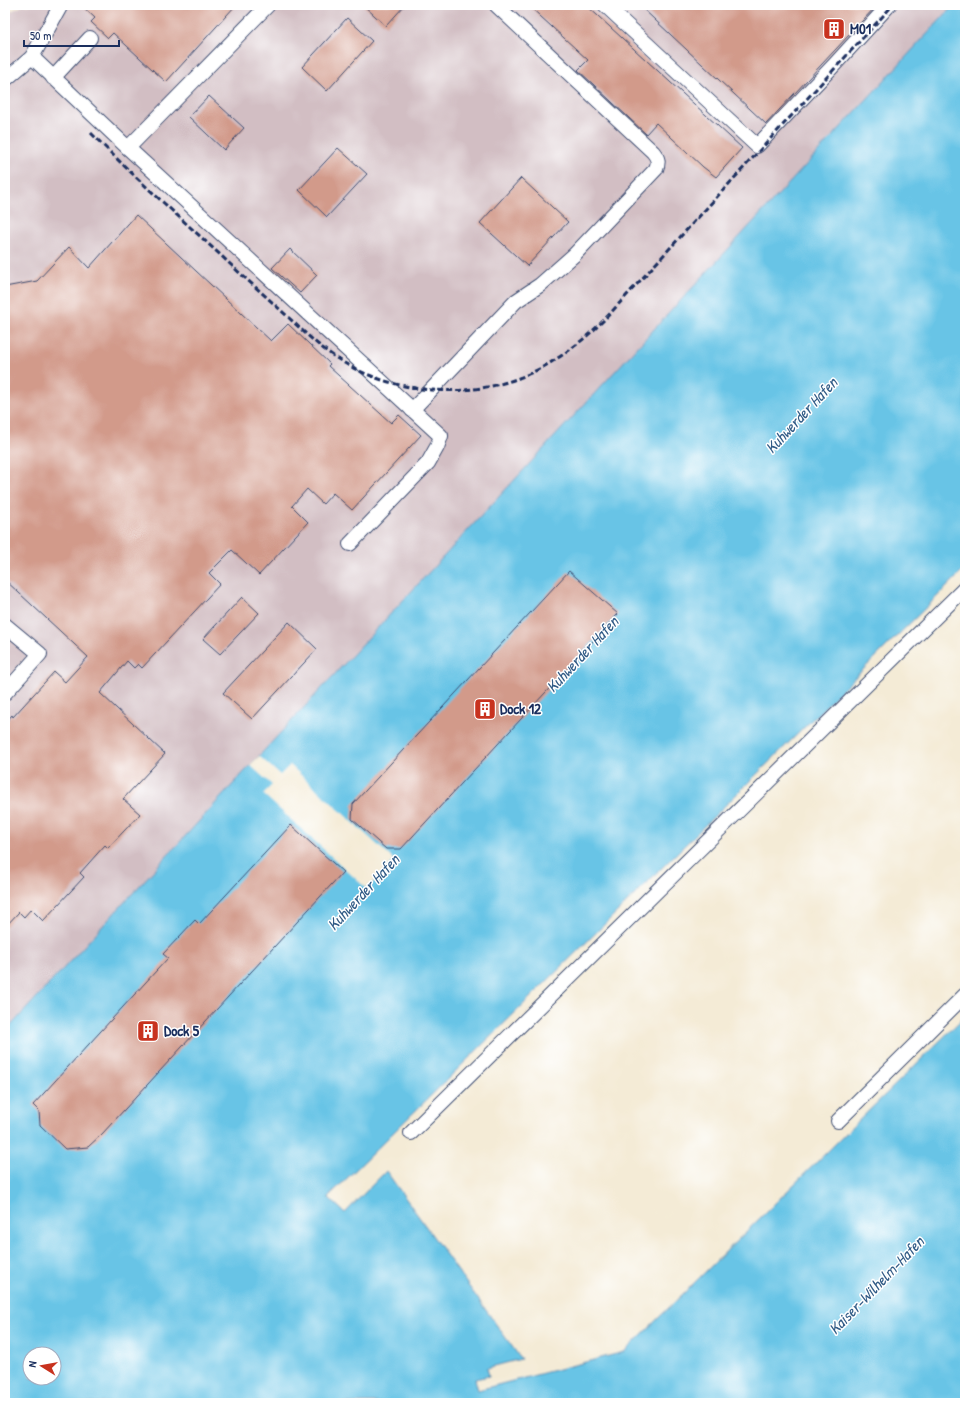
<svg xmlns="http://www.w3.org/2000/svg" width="970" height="1408" font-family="'Patrick Hand',sans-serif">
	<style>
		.industrial { fill: #d2bec3 }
		.water { fill: #68c4e6; stroke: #427aa2; fill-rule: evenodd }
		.pier { fill: #f4ebd6 }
		.building { fill: #d29a8a }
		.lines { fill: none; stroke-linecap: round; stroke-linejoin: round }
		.minor-casing { stroke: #3c4b70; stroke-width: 16 }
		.minor { stroke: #fff; stroke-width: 14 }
		.rail { stroke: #1b2f5e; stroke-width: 3; stroke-dasharray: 6 3; stroke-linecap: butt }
		.labels { text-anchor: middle; stroke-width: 3; stroke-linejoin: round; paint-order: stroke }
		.poi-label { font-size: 15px; font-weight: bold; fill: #1b2f5e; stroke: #fff; text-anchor: start }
		.water-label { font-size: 16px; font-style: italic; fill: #325c87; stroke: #fff }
	</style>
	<rect width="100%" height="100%" fill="#fff"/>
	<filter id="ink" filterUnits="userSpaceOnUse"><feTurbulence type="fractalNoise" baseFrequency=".025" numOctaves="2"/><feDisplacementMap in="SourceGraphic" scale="8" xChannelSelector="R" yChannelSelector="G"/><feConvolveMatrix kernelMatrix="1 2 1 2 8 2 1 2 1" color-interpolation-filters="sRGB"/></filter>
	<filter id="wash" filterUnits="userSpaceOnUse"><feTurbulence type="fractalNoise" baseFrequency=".012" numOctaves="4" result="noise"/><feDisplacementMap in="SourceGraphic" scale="16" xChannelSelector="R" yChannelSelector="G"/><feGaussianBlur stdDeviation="0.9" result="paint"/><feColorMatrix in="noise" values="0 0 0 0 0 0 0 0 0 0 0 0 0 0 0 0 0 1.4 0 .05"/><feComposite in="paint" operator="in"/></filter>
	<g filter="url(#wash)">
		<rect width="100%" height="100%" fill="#f4ebd6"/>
		<polygon class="industrial" points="24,5 954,5 259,756 5,1032 5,14"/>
		<path class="water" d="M954 5H965V569L328 1197 345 1213 386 1171 521 1359 487 1368 489 1376 475 1379 478 1390 624 1352 965 1016V1403H5V1032L259 756ZM30 1354H54V1378H30Z"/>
		<polygon class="pier" points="259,756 280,775 290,765 394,860 367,889 263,794 272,785 250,765"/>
		<g id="blocks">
			<g class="building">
				<polygon points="81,5 236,5 166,82 113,33 108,38 91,22 95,18"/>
				<polygon points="363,5 405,5 386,26"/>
				<polygon points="528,5 586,5 742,148 716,177 703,167 656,123 646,134 578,70 588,60"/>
				<polygon points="639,5 877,5 766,124"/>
				<polygon points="347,18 372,41 327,91 302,67"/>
				<polygon points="209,96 244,128 224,150 189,117"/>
				<polygon points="338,148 367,174 327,217 299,190"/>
				<polygon points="521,178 568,222 527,266 480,223"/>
				<polygon points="136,215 271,341 288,324 330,364 328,366 391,423 399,415 421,435 352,510 333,493 323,504 307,489 292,506 308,522 259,575 232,550 209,573 220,584 142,668 138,664 134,668 127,661 100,693 165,754 123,799 140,814 108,848 105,845 80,873 84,877 43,921 31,909 24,917 19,912 5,927 5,723 12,715 13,717 54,672 65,682 88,657 5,580 5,287 37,281 69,247 89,268"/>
				<polygon points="290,249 317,275 300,293 272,268"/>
				<polygon points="569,571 618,614 401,849 386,849 352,819 353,804"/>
				<polygon points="242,597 259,613 220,654 203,639"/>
				<polygon points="289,622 317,649 252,719 223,693"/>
				<polygon points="291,825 343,872 102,1134 88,1147 65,1149 40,1125 39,1111 33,1105 168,958 163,954 195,920 199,924"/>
			</g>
		</g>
	</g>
	<g filter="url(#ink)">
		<use href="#blocks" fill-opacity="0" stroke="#3c4b70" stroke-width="1"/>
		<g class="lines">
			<g class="minor-casing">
				<g id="minor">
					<polyline points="605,5 757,146 835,64 889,5"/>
					<polyline points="32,57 128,148 441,436 437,447 428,463 350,544"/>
					<polyline points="53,78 90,38"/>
					<polyline points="5,80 32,57 61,5"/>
					<polyline points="128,148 268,5"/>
					<path d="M412 410 516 301 540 285 574 255 656 169C659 162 658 158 653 152L496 5"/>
					<polyline points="5,625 40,654 5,693"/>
					<polyline points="838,1121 965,995"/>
					<polyline points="411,1133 965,588"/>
				</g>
			</g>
			<use href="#minor" class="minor"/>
			<path class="rail" d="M91 133C135 178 183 220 229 263 248 281 268 298 287 316 303 331 319 347 338 359 394 395 470 401 531 373 559 360 583 341 605 319L893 5"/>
		</g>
	</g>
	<defs>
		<g id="building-square" transform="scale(1.15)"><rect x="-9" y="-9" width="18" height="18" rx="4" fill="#c8321e" stroke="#fff"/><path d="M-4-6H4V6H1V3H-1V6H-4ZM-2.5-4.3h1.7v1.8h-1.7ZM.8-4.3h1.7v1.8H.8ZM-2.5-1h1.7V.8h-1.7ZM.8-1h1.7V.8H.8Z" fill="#fff"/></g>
	</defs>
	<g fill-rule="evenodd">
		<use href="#building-square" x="834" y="29"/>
		<use href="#building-square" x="485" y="709"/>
		<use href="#building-square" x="148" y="1031"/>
	</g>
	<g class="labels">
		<g class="poi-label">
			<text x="850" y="34">M01</text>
			<text x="500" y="714">Dock 12</text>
			<text x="164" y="1036">Dock 5</text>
		</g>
		<g class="water-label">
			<text transform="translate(801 415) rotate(-47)" y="6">Kuhwerder Hafen</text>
			<text transform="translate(582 654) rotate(-47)" y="6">Kuhwerder Hafen</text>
			<text transform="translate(363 892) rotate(-47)" y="6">Kuhwerder Hafen</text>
			<text transform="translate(876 1285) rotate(-46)" y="6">Kaiser-Wilhelm-Hafen</text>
		</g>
	</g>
	<rect width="970" height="1408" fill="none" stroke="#fff" stroke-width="20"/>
	<g transform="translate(42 1366) rotate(281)"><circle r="19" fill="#ffffff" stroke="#a4acbf"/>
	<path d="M0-3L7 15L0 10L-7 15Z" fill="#c8321e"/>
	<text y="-6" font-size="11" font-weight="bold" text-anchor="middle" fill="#1b2f5e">N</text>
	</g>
	<path d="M24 40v6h95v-6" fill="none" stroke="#1b2f5e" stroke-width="2"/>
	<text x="30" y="40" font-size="12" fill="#1b2f5e" stroke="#ffffff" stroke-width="3" paint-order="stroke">50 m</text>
</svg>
